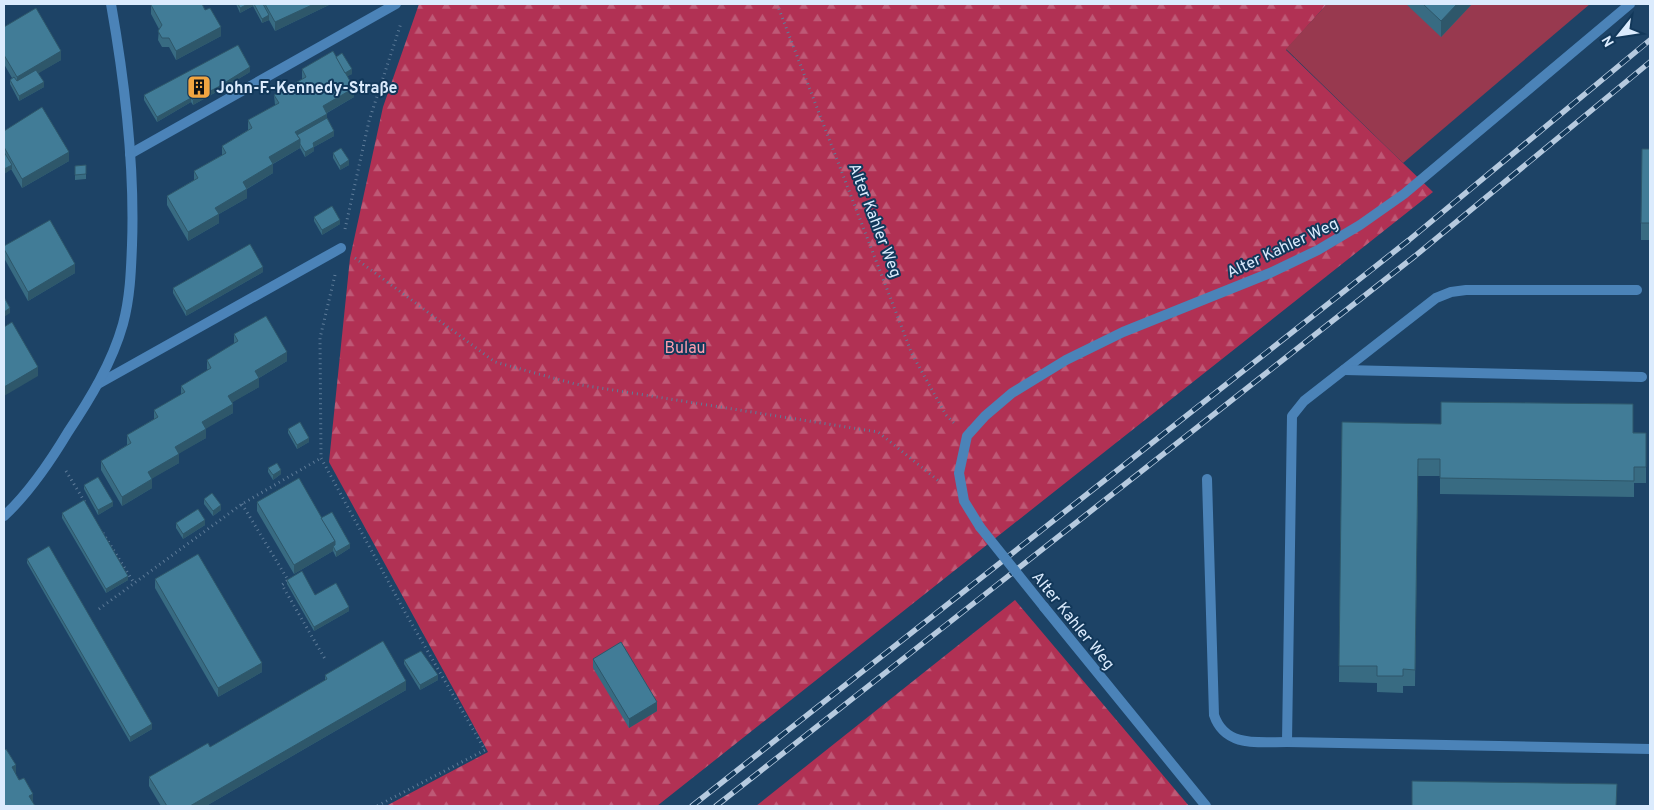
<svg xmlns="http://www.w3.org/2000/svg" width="1654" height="810" font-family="Overpass,sans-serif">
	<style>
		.forest { fill: url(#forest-firs) }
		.garden { fill: #98394f }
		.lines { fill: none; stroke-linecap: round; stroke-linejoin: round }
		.path { stroke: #5e7c99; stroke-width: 3; stroke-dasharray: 1 4; stroke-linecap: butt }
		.service { stroke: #4b83b8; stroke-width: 10 }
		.minor { stroke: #4b83b8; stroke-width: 10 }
		.rail-casing { stroke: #b6cadf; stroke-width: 5.5 }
		.rail { stroke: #12385a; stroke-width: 4; stroke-dasharray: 11; stroke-linecap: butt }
		.service-bridge { stroke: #4b83b8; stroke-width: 10 }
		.wall { fill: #386b82 }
		.shaded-wall { fill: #2e576a }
		.building { fill: #417c97; stroke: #2e576a }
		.labels { text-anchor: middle; stroke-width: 4; stroke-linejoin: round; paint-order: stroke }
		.poi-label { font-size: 16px; font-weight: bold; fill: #dbebfd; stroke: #12385a; text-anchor: start }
		.street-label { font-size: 16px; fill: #dbebfd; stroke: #12385a }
		.park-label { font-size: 16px; fill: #ff9eae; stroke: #12385a }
	</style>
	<defs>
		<pattern id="forest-firs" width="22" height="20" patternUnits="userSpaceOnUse" patternTransform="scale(1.25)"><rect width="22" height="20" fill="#b13154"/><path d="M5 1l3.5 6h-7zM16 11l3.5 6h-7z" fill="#be5976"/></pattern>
	</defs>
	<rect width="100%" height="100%" fill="#1d4366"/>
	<g class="forest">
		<polygon points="419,4 1327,4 1286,50 1433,192 657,806 386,806 488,752 329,462 350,258 383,107"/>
		<polygon points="1015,600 1189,806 756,806"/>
	</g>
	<polygon class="garden" points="1327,4 1590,4 1403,163 1286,49"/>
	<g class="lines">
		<g class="path">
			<polyline points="777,4 912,354 946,415 954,423"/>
			<polyline points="345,229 369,121 401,23"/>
			<polyline points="355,258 495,362 575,384 878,432 940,482"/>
			<polyline points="335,275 320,338 321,458 406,614 485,750 377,806"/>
			<polyline points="66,471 86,504"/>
			<polyline points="242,504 288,580 282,585 325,659"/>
			<polyline points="103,533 134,583"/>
			<polyline points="99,609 242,504 321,458"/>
		</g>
		<g class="service">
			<polyline points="1637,290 1466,290 1451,292 1436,298 1304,401 1292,416 1287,742 1650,749"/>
			<polyline points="1344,370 1642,377"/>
			<path d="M1207 479 1214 715C1225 748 1259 742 1287 742"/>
			<polyline points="980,527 964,501 959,473 967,436 985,416 1012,393 1066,360 1123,332 1270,273 1318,250 1360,225 1404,194 1630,4"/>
			<polyline points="1044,607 1206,806"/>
		</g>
		<g class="minor">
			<polyline points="130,154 396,4"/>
			<polyline points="98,384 341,248"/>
			<path d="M4 516C29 493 50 462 68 432 90 399 112 363 123 324 130 298 131 272 132 245 135 164 125 83 111 4"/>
		</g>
		<g class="rail-casing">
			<g id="rail">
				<polyline points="692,806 1409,240 1650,40"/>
				<polyline points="716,806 1415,256 1650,62"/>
			</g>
		</g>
		<use href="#rail" class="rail"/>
		<polyline class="service-bridge" points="980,527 1044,607"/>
	</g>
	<g class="wall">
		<polygon points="236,4 331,4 275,31 269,20 262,23 253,6 240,13"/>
		<polygon points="1406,4 1472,4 1441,37"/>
		<polygon points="151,5 221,36 176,60 169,47 162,47 158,40 159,29 151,14"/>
		<polygon points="4,27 61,60 38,73 44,87 19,101 10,84 10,80 12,78 4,64"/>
		<polygon points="336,57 352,74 347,76 354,97 327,113 327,118 334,136 314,147 314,151 305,157 300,148 273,164 273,173 247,189 247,198 219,214 219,223 188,241 167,205 167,196 194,180 194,171 222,155 222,146 248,130 248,120 275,105 274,95 302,79 302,69"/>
		<polygon points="250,72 218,91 193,105 191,102 157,122 144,100 144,95"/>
		<polygon points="4,131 69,161 22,188 11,169 4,174"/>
		<polygon points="1650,149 1650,240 1641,240 1641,223"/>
		<polygon points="333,153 349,165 340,170 333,158"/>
		<polygon points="86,165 86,179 75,180 75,166"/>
		<polygon points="314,217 340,224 322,235 314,221"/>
		<polygon points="4,246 75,273 28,301 4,258"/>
		<polygon points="263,272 186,316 173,293 173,288"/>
		<polygon points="234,334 287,361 259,378 259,387 232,402 233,413 206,428 206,438 179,453 179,463 152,478 152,488 122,506 101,470 101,461 127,445 127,435 154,419 154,410 181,395 181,386 208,370 207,369 207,360 234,344"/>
		<polygon points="1342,422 1646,433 1646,483 1634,483 1634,497 1440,494 1440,476 1418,476 1415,686 1403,686 1403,693 1377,692 1377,683 1339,682"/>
		<polygon points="288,429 309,442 297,449 288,433"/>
		<polygon points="268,468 281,474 273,480 268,472"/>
		<polygon points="84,485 113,506 98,515 84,489"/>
		<polygon points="204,499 221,510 213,516 204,504"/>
		<polygon points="257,502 321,518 350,548 336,557 333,551 294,574 257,511"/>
		<polygon points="62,513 128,580 106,593 62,518"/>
		<polygon points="176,523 205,525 183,539 176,528"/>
		<polygon points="27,559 152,729 130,742 27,563"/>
		<polygon points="155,579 262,672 218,697 155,588"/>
		<polygon points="287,580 315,595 349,611 314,631 287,584"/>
		<polygon points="593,659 657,711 629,728 593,668"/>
		<polygon points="404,660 438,680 420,690 404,664"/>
		<polygon points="325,675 406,690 206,806 161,806 149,786 149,777 210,747 325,680"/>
	</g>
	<g class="shaded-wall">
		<polygon points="248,4 253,4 253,6 240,13 240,8"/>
		<polygon points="314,4 331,4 275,31 275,22"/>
		<polygon points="1457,4 1472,4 1441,37 1441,21"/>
		<polygon points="269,15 269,20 262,23 262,19"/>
		<polygon points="221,27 221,36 176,60 176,51"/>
		<polygon points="61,51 61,60 17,86 17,77"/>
		<polygon points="250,67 250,72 218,91 193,105 193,100"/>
		<polygon points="352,69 352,74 343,79 343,74"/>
		<polygon points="44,82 44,87 19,101 19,96"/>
		<polygon points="354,88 354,97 323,115 323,106"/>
		<polygon points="191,98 191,102 157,122 157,117"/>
		<polygon points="327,114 327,123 297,140 295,132"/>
		<polygon points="334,131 334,136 314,147 314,151 305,157 305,152 313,143"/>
		<polygon points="300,139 300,148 269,166 269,157"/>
		<polygon points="69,152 69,161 22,188 22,179"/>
		<polygon points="349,160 349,165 340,170 340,166"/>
		<polygon points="273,164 273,173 243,191 243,182"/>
		<polygon points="12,165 12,169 4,174 4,169"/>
		<polygon points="247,189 247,198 219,214 219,223 188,241 188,232 215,208"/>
		<polygon points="340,220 340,224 322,235 322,230"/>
		<polygon points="75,264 75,273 28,301 28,292"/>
		<polygon points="263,267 263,272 186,316 186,311"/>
		<polygon points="10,308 10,313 4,317 4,312"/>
		<polygon points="287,352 287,361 259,378 259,387 228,405 228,396 255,371"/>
		<polygon points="38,367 38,376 4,396 4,387"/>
		<polygon points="233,404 233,413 202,431 202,422"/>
		<polygon points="206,429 206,438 175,456 175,447"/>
		<polygon points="309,438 309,442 297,449 297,445"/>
		<polygon points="179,454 179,463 148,481 148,472"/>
		<polygon points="281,470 281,474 273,480 273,475"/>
		<polygon points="152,479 152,488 122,506 122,497"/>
		<polygon points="113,502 113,506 98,515 98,510"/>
		<polygon points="221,505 221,510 213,516 213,511"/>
		<polygon points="205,520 205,525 183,539 183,534"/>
		<polygon points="335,541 335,550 333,546 333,551 294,574 294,565"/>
		<polygon points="350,544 350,548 336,557 336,552"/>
		<polygon points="128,576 128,580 106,593 106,589"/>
		<polygon points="349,607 349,611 314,631 314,627"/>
		<polygon points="262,663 262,672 218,697 218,688"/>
		<polygon points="438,675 438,680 420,690 420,685"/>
		<polygon points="406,681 406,690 206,806 190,806"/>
		<polygon points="657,702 657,711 629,728 629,719"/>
		<polygon points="152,724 152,729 130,742 130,737"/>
		<polygon points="16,765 16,791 12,767"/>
		<polygon points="33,794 33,806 29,796"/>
	</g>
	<g class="building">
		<polygon points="154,4 202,4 205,10 210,8 221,27 176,51 169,38 162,38 158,31 162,25 151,5"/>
		<polygon points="238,4 248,4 240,8"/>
		<polygon points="254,4 263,4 269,15 262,19"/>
		<polygon points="265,4 314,4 275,22"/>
		<polygon points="1423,4 1457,4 1441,21"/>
		<polygon points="36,8 61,51 17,77 4,55 4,27"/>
		<polygon points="238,45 250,67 218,87 193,100 191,98 157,117 144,95"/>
		<polygon points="333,51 354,88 323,106 327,114 295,132 300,139 269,157 273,164 243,182 247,189 215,208 219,214 188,232 167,196 198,178 194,171 226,153 222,146 252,128 248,120 279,103 274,95 306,77 302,69"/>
		<polygon points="342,53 352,69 345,73 336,57"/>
		<polygon points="36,70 44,82 19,96 10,80 14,77 17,81"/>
		<polygon points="42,107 69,152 22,179 4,147 4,131"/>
		<polygon points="327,118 334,131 313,143 314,147 305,152 300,144 300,139 297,135"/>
		<polygon points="341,148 349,160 340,166 333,153"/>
		<polygon points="1642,149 1650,149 1650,223 1641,223"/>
		<polygon points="4,152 12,165 4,169"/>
		<polygon points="86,165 86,174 75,175 75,166"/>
		<polygon points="332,206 340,220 322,230 314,217"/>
		<polygon points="50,220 75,264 28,292 4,249 4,246"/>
		<polygon points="250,244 263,267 186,311 173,288"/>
		<polygon points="4,297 10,308 4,312"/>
		<polygon points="266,316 287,352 255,371 259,378 228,396 233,404 202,422 206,429 175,447 179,454 148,472 152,479 122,497 101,461 131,443 127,435 158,417 154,410 185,392 181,386 211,368 207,360 238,341 234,334"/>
		<polygon points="12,322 38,367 4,387 4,327"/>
		<polygon points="1441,402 1633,404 1633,433 1646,433 1646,467 1634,467 1634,481 1440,478 1440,459 1418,459 1415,670 1403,669 1403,676 1377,676 1377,666 1339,666 1342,422 1441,424"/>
		<polygon points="300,422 309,438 297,445 288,429"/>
		<polygon points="277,463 281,470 273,475 268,468"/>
		<polygon points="98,477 113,502 98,510 84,485"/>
		<polygon points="299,478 335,541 294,565 257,502"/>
		<polygon points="212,493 221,505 213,511 204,499"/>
		<polygon points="84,500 128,576 106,589 62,513"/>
		<polygon points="198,509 205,520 183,534 176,523"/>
		<polygon points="332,512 350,544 336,552 333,546 335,545 335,541 321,518"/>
		<polygon points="49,546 152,724 130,737 27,559"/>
		<polygon points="198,554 262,663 218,688 155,579"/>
		<polygon points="302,571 315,595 336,583 349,607 314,627 287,580"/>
		<polygon points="383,641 406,681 190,806 167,806 149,777 208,743 210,747 327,679 325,675"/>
		<polygon points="621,642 657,702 629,719 593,659"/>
		<polygon points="421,651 438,675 420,685 404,660"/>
		<polygon points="6,749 16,765 12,767 19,780 24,778 33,794 29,796 35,806 4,806 4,751"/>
		<polygon points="1412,781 1617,784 1616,806 1412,806"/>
	</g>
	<defs>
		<g id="building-square" transform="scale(1.25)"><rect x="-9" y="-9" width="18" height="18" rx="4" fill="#f2a541" stroke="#12385a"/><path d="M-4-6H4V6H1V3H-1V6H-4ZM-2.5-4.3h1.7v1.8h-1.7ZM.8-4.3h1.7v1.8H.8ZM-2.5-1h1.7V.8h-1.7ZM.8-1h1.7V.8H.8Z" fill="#111"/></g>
	</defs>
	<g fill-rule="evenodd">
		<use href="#building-square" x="199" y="87"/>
	</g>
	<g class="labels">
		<g class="poi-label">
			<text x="216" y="93">John-F.-Kennedy-Straße</text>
		</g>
		<g class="street-label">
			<text transform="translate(876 220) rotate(69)" y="6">Alter Kahler Weg</text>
			<text transform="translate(1282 247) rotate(-25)" y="6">Alter Kahler Weg</text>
			<text transform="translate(1074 620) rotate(51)" y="6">Alter Kahler Weg</text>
		</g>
		<g class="park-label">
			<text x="685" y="353">Bulau</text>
		</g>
	</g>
	<rect width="1654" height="810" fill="none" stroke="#dbebfd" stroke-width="10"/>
	<g transform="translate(1619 35) rotate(240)" stroke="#12385a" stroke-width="4" paint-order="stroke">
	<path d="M0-4L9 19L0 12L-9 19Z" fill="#dbebfd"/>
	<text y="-8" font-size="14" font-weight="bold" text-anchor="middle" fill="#dbebfd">N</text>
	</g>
</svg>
